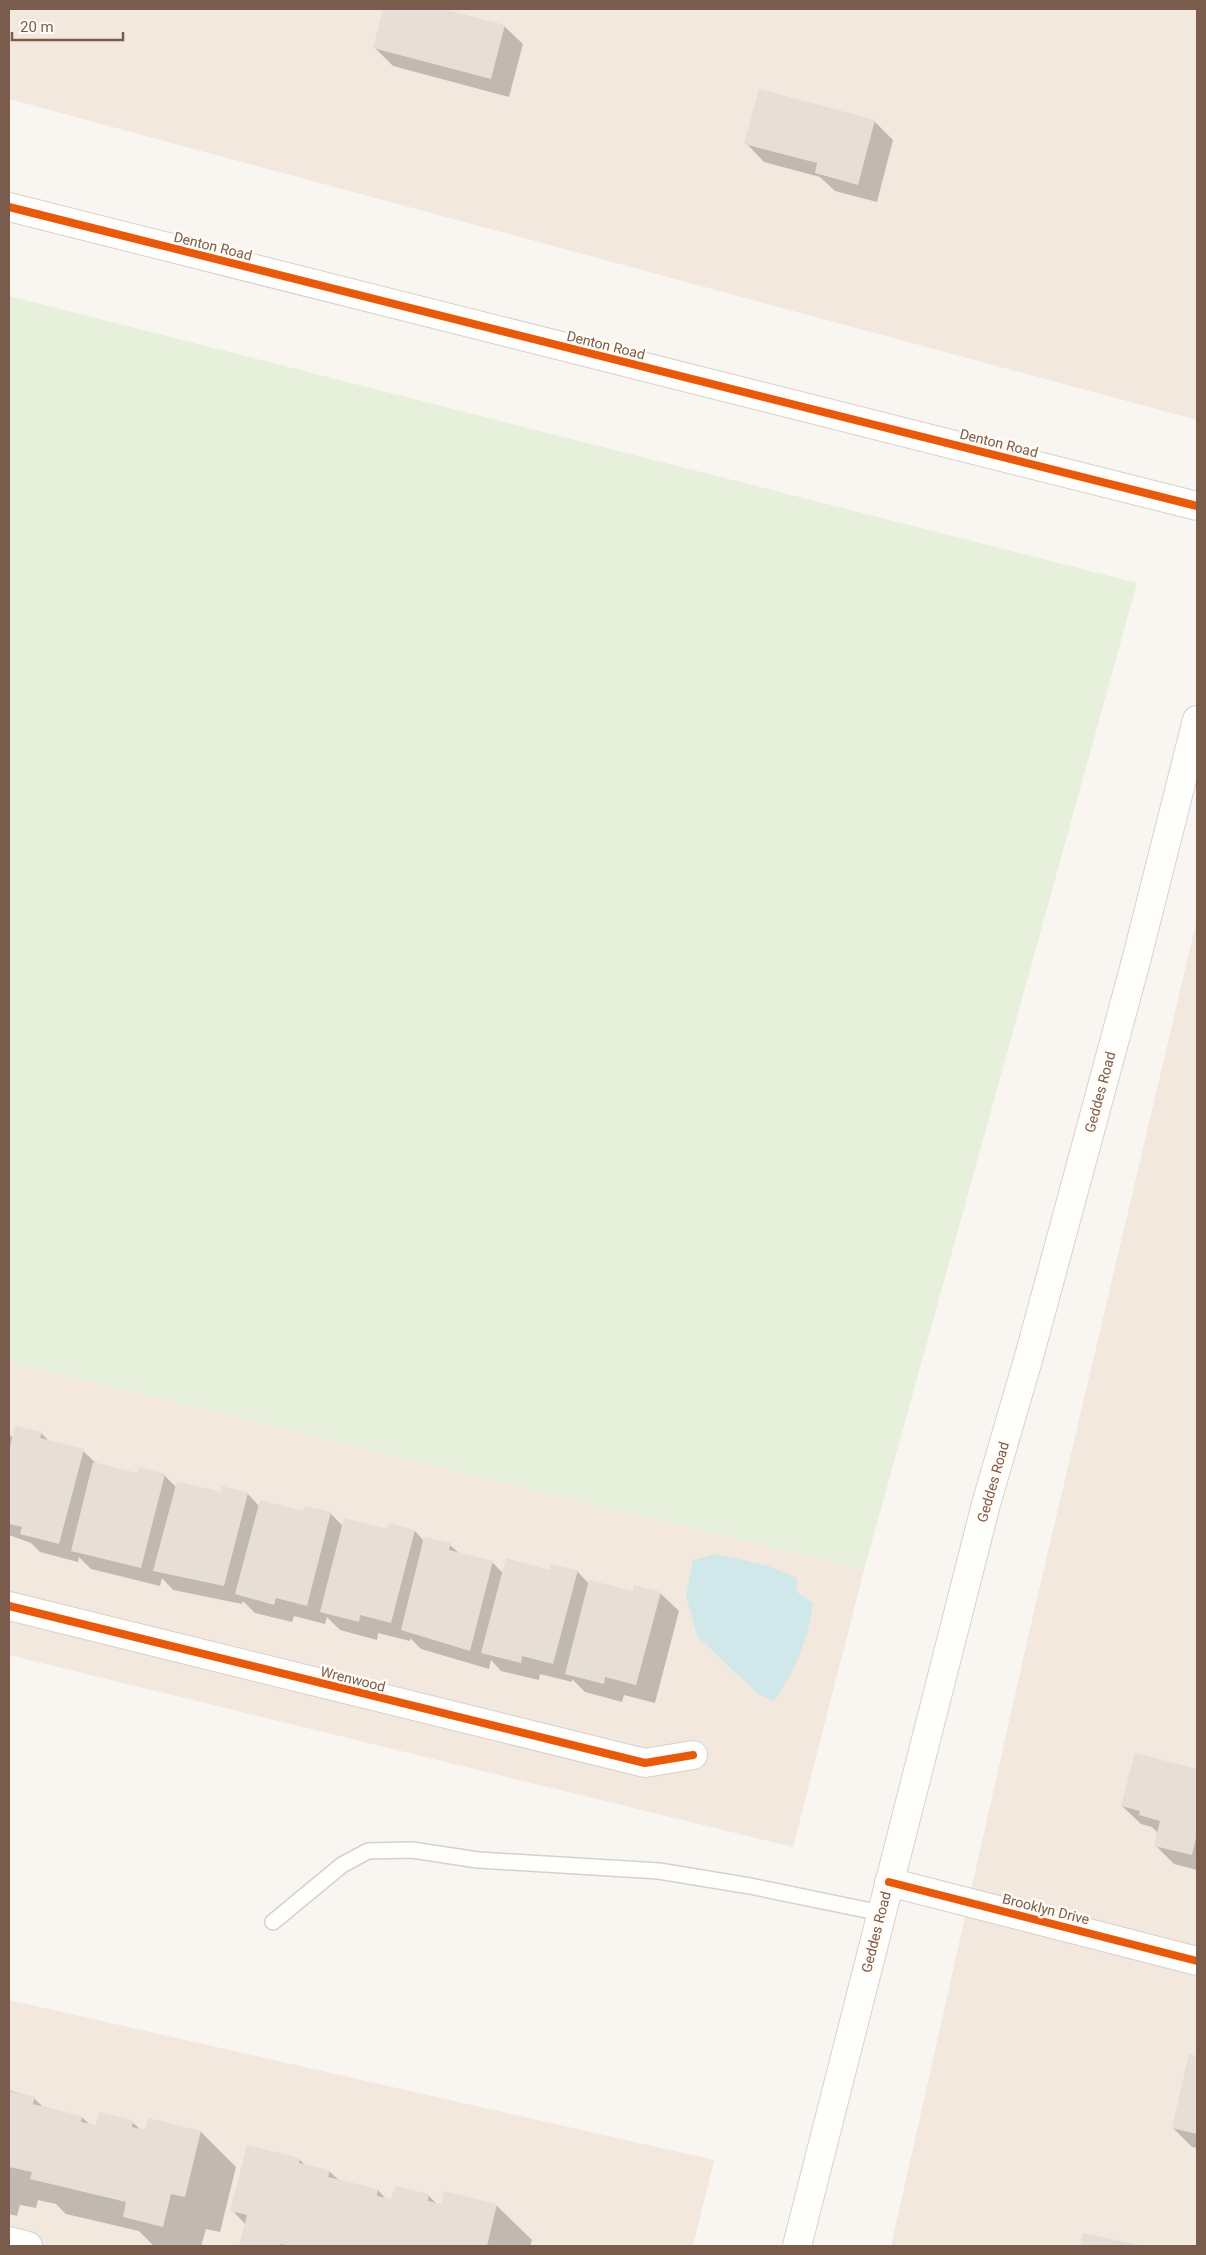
<svg xmlns="http://www.w3.org/2000/svg" width="1206" height="2255" font-family="Roboto,sans-serif">
	<style>
		.residential { fill: #f2e8de }
		.green { fill: #e7f0db }
		.water { fill: #d0e8ea }
		.shadow { fill: #0003 }
		.building { fill: #e6ded7 }
		.lines { fill: none; stroke-linecap: round; stroke-linejoin: round }
		.service-casing { stroke: #d7d1cb; stroke-width: 18 }
		.minor-casing { stroke: #d7d1cb; stroke-width: 30 }
		.tertiary-casing { stroke: #d7d1cb; stroke-width: 30 }
		.secondary-casing { stroke: #d9d2cb; stroke-width: 30 }
		.service { stroke: #fefefd; stroke-width: 15 }
		.minor { stroke: #fefefd; stroke-width: 28 }
		.tertiary { stroke: #fefefd; stroke-width: 28 }
		.secondary { stroke: #fefefd; stroke-width: 28 }
		.cycleway-casing { stroke: #fffaf3; stroke-width: 11 }
		.cycleway { stroke: #e8590c; stroke-width: 8 }
		.labels { text-anchor: middle; stroke-width: 5; stroke-linejoin: round; paint-order: stroke }
		.street-label { font-size: 14px; fill: #7a5c4d; stroke: #fffaf3 }
	</style>
	<rect width="100%" height="100%" fill="#f9f5f0"/>
	<g class="residential">
		<polygon points="9,9 1197,9 1197,420 9,99"/>
		<polygon points="1197,919 1197,2246 891,2246 1031,1624"/>
		<polygon points="9,1362 864,1570 793,1847 9,1655"/>
		<polygon points="9,2000 714,2160 693,2246 9,2246"/>
	</g>
	<polygon class="green" points="9,296 1137,583 864,1570 9,1362"/>
	<path class="water" d="M717 1554 768 1566 797 1578V1592L813 1603C808 1641 795 1670 774 1701L758 1694 697 1636 686 1596 693 1560Z"/>
	<g class="shadow">
		<polygon points="384,9 439,9 504,26 523,44 509,97 393,66 374,47"/>
		<polygon points="875,122 893,140 877,202 835,191 820,177 764,162 746,143"/>
		<polygon points="41,1433 50,1442 83,1451 97,1464 138,1475 164,1475 176,1487 221,1494 248,1494 259,1506 304,1513 330,1513 343,1526 415,1531 424,1541 450,1545 459,1553 492,1562 503,1573 577,1571 589,1584 633,1592 660,1593 679,1611 655,1703 624,1695 622,1702 585,1692 572,1679 572,1682 540,1674 539,1680 501,1671 491,1660 489,1669 421,1649 410,1638 410,1641 378,1633 377,1640 340,1630 327,1617 325,1624 294,1616 292,1622 255,1613 243,1601 242,1604 173,1590 162,1578 160,1586 91,1569 79,1557 78,1562 40,1552 31,1543 9,1535 9,1434 13,1438"/>
		<polygon points="1136,1755 1197,1770 1197,1870 1174,1864 1155,1845 1158,1833 1152,1827 1141,1824 1122,1806"/>
		<polygon points="1190,2055 1197,2057 1197,2148 1192,2147 1173,2128"/>
		<polygon points="9,2090 34,2098 43,2107 82,2117 91,2126 132,2122 141,2130 201,2132 236,2167 220,2232 206,2229 201,2246 154,2246 139,2231 66,2214 56,2204 38,2200 36,2208 20,2205 17,2216 9,2214"/>
		<polygon points="299,2159 306,2166 330,2172 340,2181 378,2190 386,2199 392,2201 428,2195 437,2204 496,2205 532,2240 530,2246 241,2246 246,2225 232,2210"/>
		<polygon points="1084,2234 1135,2246 1081,2246"/>
	</g>
	<g class="building">
		<polygon points="383,9 444,9 505,25 491,79 373,48"/>
		<polygon points="759,89 875,120 858,185 815,173 817,163 744,144"/>
		<polygon points="15,1426 42,1432 40,1438 84,1449 59,1544 20,1534 22,1527 9,1524 9,1451"/>
		<polygon points="93,1462 137,1473 139,1467 165,1474 141,1568 71,1551"/>
		<polygon points="177,1481 220,1492 222,1486 248,1493 224,1586 153,1571"/>
		<polygon points="260,1500 303,1511 304,1506 331,1512 307,1606 276,1598 274,1605 235,1594"/>
		<polygon points="344,1518 387,1529 389,1523 415,1530 391,1623 360,1615 359,1622 320,1612"/>
		<polygon points="424,1537 451,1543 449,1550 493,1561 470,1651 401,1630"/>
		<polygon points="506,1558 549,1570 551,1564 578,1570 553,1664 522,1656 521,1663 481,1653"/>
		<polygon points="589,1580 633,1591 634,1585 661,1592 636,1685 605,1677 604,1684 565,1674"/>
		<polygon points="1135,1753 1197,1769 1197,1833 1192,1855 1154,1846 1160,1821 1139,1815 1140,1811 1121,1806"/>
		<polygon points="1189,2054 1197,2056 1197,2134 1172,2128"/>
		<polygon points="9,2091 35,2097 33,2104 82,2116 81,2122 96,2125 99,2112 133,2120 132,2127 145,2130 148,2118 201,2131 185,2197 171,2194 163,2227 123,2217 126,2202 30,2179 32,2172 9,2167"/>
		<polygon points="247,2145 300,2158 299,2163 330,2170 328,2177 378,2189 377,2196 391,2199 395,2186 429,2194 428,2201 441,2204 444,2191 497,2204 487,2246 289,2246 280,2244 280,2246 239,2246 247,2215 230,2211"/>
		<polygon points="1083,2233 1138,2245 1138,2246 1080,2246"/>
	</g>
	<g class="lines">
		<g class="service-casing">
			<polyline id="service" points="273,1922 342,1865 368,1851 412,1850 478,1860 659,1871 750,1886 881,1913"/>
		</g>
		<g class="minor-casing">
			<g id="minor">
				<polyline points="9,1606 645,1763 693,1755"/>
				<polyline points="889,1882 1197,1961"/>
				<polyline points="9,2241 28,2246"/>
			</g>
		</g>
		<g class="tertiary-casing">
			<polyline id="tertiary" points="9,207 1197,506"/>
		</g>
		<g class="secondary-casing">
			<polyline id="secondary" points="797,2246 986,1504 1030,1353 1136,961 1197,720"/>
		</g>
		<use href="#service" class="service"/>
		<use href="#minor" class="minor"/>
		<use href="#tertiary" class="tertiary"/>
		<use href="#secondary" class="secondary"/>
		<g class="cycleway-casing">
			<g id="cycleway">
				<polyline points="9,207 1197,506"/>
				<polyline points="9,1606 645,1763 693,1755"/>
				<polyline points="889,1882 1197,1961"/>
			</g>
		</g>
		<use href="#cycleway" class="cycleway"/>
	</g>
	<g class="labels">
		<g class="street-label">
			<text transform="translate(213 246) rotate(14)" y="5">Denton Road</text>
			<text transform="translate(606 345) rotate(14)" y="5">Denton Road</text>
			<text transform="translate(999 443) rotate(14)" y="5">Denton Road</text>
			<text transform="translate(1100 1092) rotate(-75)" y="5">Geddes Road</text>
			<text transform="translate(993 1482) rotate(-74)" y="5">Geddes Road</text>
			<text transform="translate(353 1679) rotate(14)" y="5">Wrenwood</text>
			<text transform="translate(1046 1909) rotate(14)" y="5">Brooklyn Drive</text>
			<text transform="translate(876 1932) rotate(-76)" y="5">Geddes Road</text>
		</g>
	</g>
	<rect width="1206" height="2255" fill="none" stroke="#7a5c4d" stroke-width="20"/>
	<path d="M12 32v8h111v-8" fill="none" stroke="#7a5c4d" stroke-width="2.5"/>
	<text x="20" y="32" font-size="15" fill="#7a5c4d" stroke="#fffaf3" stroke-width="4" paint-order="stroke">20 m</text>
</svg>
